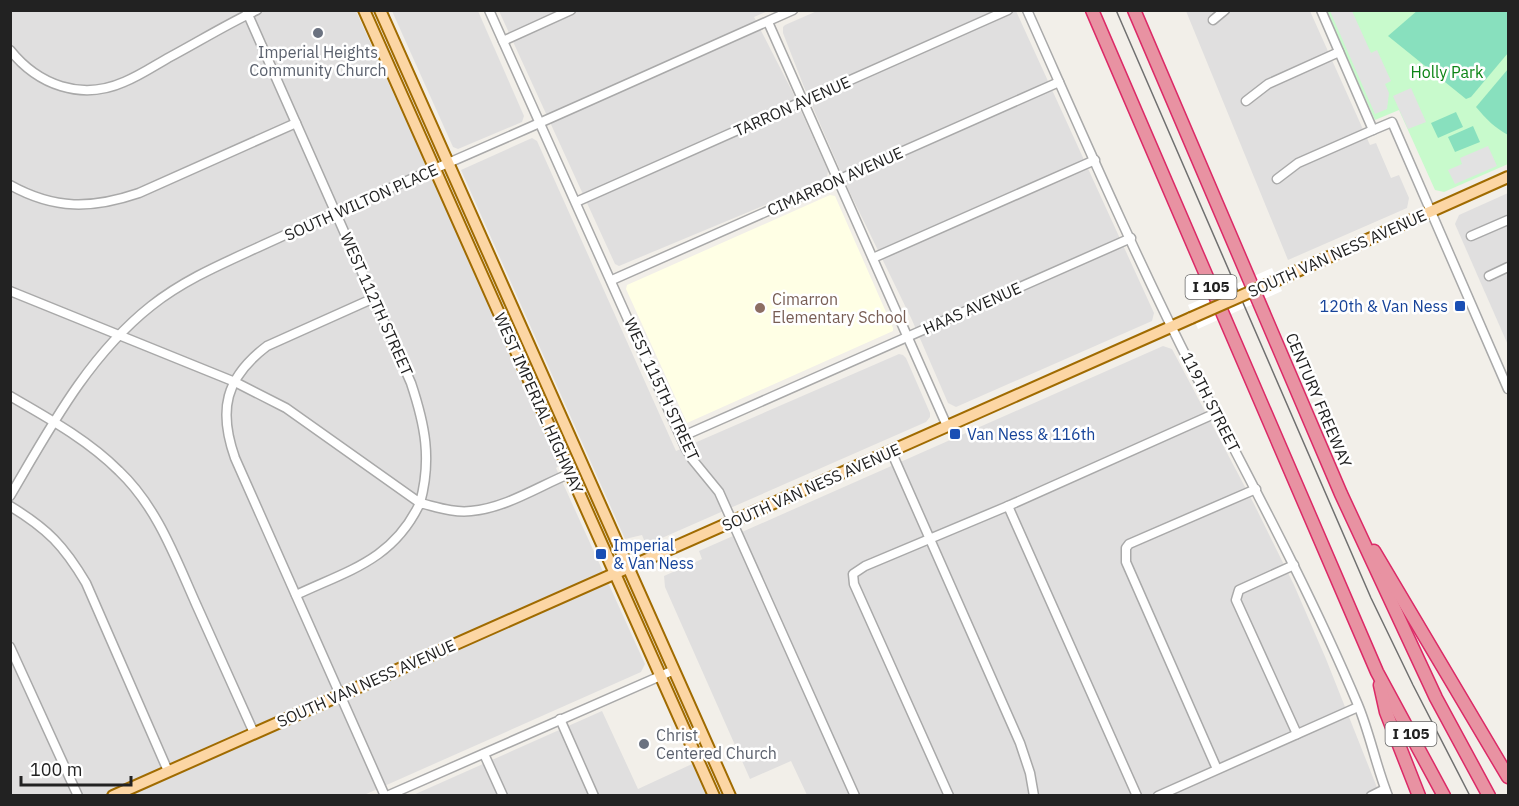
<svg xmlns="http://www.w3.org/2000/svg" width="1519" height="806" font-family="'IBM Plex Sans',sans-serif">
	<style>
		.residential { fill: #e0dfdf }
		.education { fill: #ffffe5 }
		.park { fill: #c8facc }
		.pitch { fill: #88e0be }
		.parking { fill: #e2e2e2 }
		.pier { fill: #fff }
		.lines { fill: none; stroke-linecap: round; stroke-linejoin: round }
		.minor-casing { stroke: #a9a9a9; stroke-width: 11 }
		.major-casing { stroke: #a06b00; stroke-width: 14 }
		.highway-casing { stroke: #dc2a67; stroke-width: 15 }
		.minor { stroke: #fff; stroke-width: 8 }
		.major { stroke: #fcd6a4; stroke-width: 10 }
		.highway { stroke: #e892a2; stroke-width: 12 }
		.tram { stroke: #707070; stroke-width: 1.5 }
		.major-bridge-casing { stroke: #a06b00; stroke-width: 14; stroke-linecap: butt }
		.major-bridge { stroke: #fcd6a4; stroke-width: 10 }
		.worship-dot { fill: #6b7280; stroke: #fff; stroke-width: 2 }
		.transit-dot { fill: #1a4fb4; stroke: #fff; stroke-width: 2 }
		.education-dot { fill: #8d6e63; stroke: #fff; stroke-width: 2 }
		.labels { text-anchor: middle; stroke-width: 5; stroke-linejoin: round; paint-order: stroke }
		.shield { fill: #fff; stroke: #646464; stroke-width: 1.5 }
		.shield-label { font-size: 15px; font-weight: bold; fill: #222 }
		.worship-label { font-size: 16px; fill: #5b616d; stroke: #fff }
		.park-label { font-size: 16px; fill: #0c8416; stroke: #fff }
		.street-label { font-size: 16px; fill: #222; stroke: #fff }
		.education-label { font-size: 16px; fill: #785e54; stroke: #fff; text-anchor: start }
		.transit-label { font-size: 16px; fill: #164399; stroke: #fff; text-anchor: start }
	</style>
	<rect width="100%" height="100%" fill="#f2efe9"/>
	<g class="residential">
		<polygon points="10,11 356,11 561,464 556,468 645,664 641,672 364,795 11,795"/>
		<polygon points="392,11 478,11 524,116 522,122 458,149 453,147"/>
		<polygon points="499,11 768,11 754,17 792,91 828,171 827,177 825,180 619,266 615,264"/>
		<polygon points="817,11 1016,11 1154,313 1152,321 956,407 948,403 912,320 850,193 804,87 783,33 783,27 785,25"/>
		<polygon points="1186,11 1310,11 1370,145 1376,143 1391,178 1399,175 1409,198 1407,208 1288,260"/>
		<polygon points="532,138 537,141 676,451 899,354 903,355 906,358 930,413 930,417 926,422 646,545 642,535 625,539 461,170"/>
		<polygon points="1508,193 1508,345 1455,224 1459,215"/>
		<polygon points="1163,346 1172,349 1254,504 1294,585 1326,659 1380,795 807,795 791,761 750,779 665,587 664,576 702,559 699,551"/>
		<polygon points="602,711 638,789 692,764 707,795 411,796"/>
	</g>
	<polygon class="education" points="830,195 835,196 893,328 893,331 687,423 626,289 627,285"/>
	<polygon class="park" points="1326,11 1508,11 1508,164 1444,192 1435,190 1399,110 1375,120"/>
	<g class="pitch">
		<polygon points="1418,10 1508,11 1508,53 1471,97 1466,99 1388,36"/>
		<path d="M1508 69V135C1495 128 1486 119 1476 107Z"/>
		<polygon points="1456,112 1463,127 1438,138 1431,123"/>
		<polygon points="1473,126 1480,142 1455,152 1448,137"/>
	</g>
	<g class="parking">
		<polygon points="1330,11 1352,11 1371,53 1377,50 1391,81 1385,84 1389,93 1387,109 1375,114"/>
		<polygon points="1411,88 1426,122 1408,129 1393,96"/>
		<polygon points="1488,146 1497,166 1455,184 1448,170 1462,164 1460,158"/>
	</g>
	<polygon class="pier" points="1272,268 1282,291 1198,329 1188,305"/>
	<g class="lines">
		<g class="minor-casing">
			<g id="minor">
				<polyline points="489,10 686,449 692,459 719,492 855,796"/>
				<path d="M1027 10C1081 131 1134 254 1194 372 1251 482 1310 591 1358 705 1370 734 1376 766 1388 796"/>
				<polyline points="1321,10 1373,130 1392,122 1508,389"/>
				<polyline points="1213,20 1225,10"/>
				<polyline points="768,22 947,426"/>
				<polyline points="503,41 571,10"/>
				<path d="M10 50C38 85 81 101 124 82 139 76 154 66 168 58 198 42 227 24 257 10"/>
				<polyline points="1246,101 1268,84 1339,52"/>
				<polyline points="1277,179 1298,163 1373,130"/>
				<path d="M10 185C55 210 92 209 139 193L296 123"/>
				<polyline points="576,202 1008,10"/>
				<polyline points="1471,236 1508,220"/>
				<polyline points="873,258 1095,160"/>
				<polyline points="1489,276 1508,267"/>
				<polyline points="612,280 1059,82"/>
				<path d="M10 291 235 382 286 408 420 503C432 459 425 425 411 383L246 10"/>
				<path d="M374 298 267 346C225 378 218 410 235 458L385 796"/>
				<path d="M10 396C48 418 88 440 119 471 157 507 175 557 196 604 215 647 235 690 254 733"/>
				<polyline points="681,437 1131,238"/>
				<polyline points="891,451 1020,743 1030,773 1034,796"/>
				<path d="M10 496C50 428 88 356 151 306 185 279 224 263 263 245 309 224 355 203 402 183 533 127 662 68 793 10"/>
				<path d="M10 506C48 529 64 546 86 583L168 771"/>
				<polyline points="1008,506 1137,796"/>
				<polyline points="1294,565 1239,590 1236,600 1297,734"/>
				<path d="M296 595C349 570 393 560 420 503 437 507 454 513 471 511 506 508 539 486 571 473"/>
				<polyline points="10,647 78,796"/>
				<polyline points="560,719 594,796"/>
				<polyline points="484,754 503,796"/>
				<polyline points="1217,769 1126,562 1126,548 1129,544 1256,489"/>
				<polyline points="387,796 674,670"/>
				<polyline points="949,796 854,584 853,574 865,566 1008,506 1216,413"/>
				<polyline points="1158,796 1358,707"/>
				<polyline points="1371,796 1385,789"/>
			</g>
		</g>
		<g class="major-casing">
			<g id="major">
				<polyline points="364,10 714,796"/>
				<polyline points="380,10 730,796"/>
				<polyline points="1275,281 1508,177"/>
				<polyline points="113,796 1191,318"/>
			</g>
		</g>
		<g class="highway-casing">
			<g id="highway">
				<polyline points="1092,10 1377,672 1444,796"/>
				<polyline points="1134,10 1341,494 1436,698 1489,796"/>
				<polyline points="1374,551 1508,777"/>
				<polyline points="1380,685 1386,712 1419,796"/>
			</g>
		</g>
		<use href="#minor" class="minor"/>
		<use href="#major" class="major"/>
		<use href="#highway" class="highway"/>
		<polyline class="tram" points="1116,10 1371,598 1413,685 1470,796"/>
		<g class="major-bridge-casing">
			<polyline id="major-bridge" points="1191,318 1275,281"/>
		</g>
		<use href="#major-bridge" class="major-bridge"/>
	</g>
	<g class="worship-dot">
		<circle cx="318" cy="33" r="6"/>
		<circle cx="644" cy="744" r="6"/>
	</g>
	<g class="transit-dot">
		<rect x="1454" y="300" width="12" height="12" rx="3"/>
		<rect x="949" y="428" width="12" height="12" rx="3"/>
		<rect x="595" y="548" width="12" height="12" rx="3"/>
	</g>
	<circle class="education-dot" cx="760" cy="308" r="6"/>
	<g class="labels">
		<g class="shield">
			<rect x="1185.5" y="275" width="51" height="24" rx="4.5"/>
			<rect x="1385.5" y="722" width="51" height="24" rx="4.5"/>
		</g>
		<g class="shield-label">
			<text x="1211" y="292">I 105</text>
			<text x="1411" y="739">I 105</text>
		</g>
		<g class="worship-label">
			<text x="318" y="58">Imperial Heights<tspan x="318" dy="18">Community Church</tspan></text>
			<text x="656" y="741" text-anchor="start">Christ<tspan x="656" dy="18">Centered Church</tspan></text>
		</g>
		<g class="park-label">
			<text x="1447" y="78">Holly Park</text>
		</g>
		<g class="street-label">
			<text transform="translate(792 106) rotate(-24)" y="6">TARRON AVENUE</text>
			<text transform="translate(835 181) rotate(-24)" y="6">CIMARRON AVENUE</text>
			<text transform="translate(361 202) rotate(-24)" y="6">SOUTH WILTON PLACE</text>
			<text transform="translate(1337 253) rotate(-24)" y="6">SOUTH VAN NESS AVENUE</text>
			<text transform="translate(377 304) rotate(66)" y="6">WEST 112TH STREET</text>
			<text transform="translate(972 308) rotate(-24)" y="6">HAAS AVENUE</text>
			<text transform="translate(662 389) rotate(65)" y="6">WEST 115TH STREET</text>
			<text transform="translate(1319 400) rotate(67)" y="6">CENTURY FREEWAY</text>
			<text transform="translate(1211 402) rotate(63)" y="6">119TH STREET</text>
			<text transform="translate(539 403) rotate(66)" y="6">WEST IMPERIAL HIGHWAY</text>
			<text transform="translate(811 487) rotate(-24)" y="6">SOUTH VAN NESS AVENUE</text>
			<text transform="translate(366 683) rotate(-24)" y="6">SOUTH VAN NESS AVENUE</text>
		</g>
		<g class="education-label">
			<text x="772" y="305">Cimarron<tspan x="772" dy="18">Elementary School</tspan></text>
		</g>
		<g class="transit-label">
			<text x="1448" y="312" text-anchor="end">120th &amp; Van Ness</text>
			<text x="967" y="440">Van Ness &amp; 116th</text>
			<text x="613" y="551">Imperial<tspan x="613" dy="18">&amp; Van Ness</tspan></text>
		</g>
	</g>
	<rect width="1519" height="806" fill="none" stroke="#222222" stroke-width="24"/>
	<path d="M21 776v9h110v-9" fill="none" stroke="#222222" stroke-width="3"/>
	<text x="30" y="776" font-size="18" fill="#222222" stroke="#ffffff" stroke-width="4.5" paint-order="stroke">100 m</text>
</svg>
